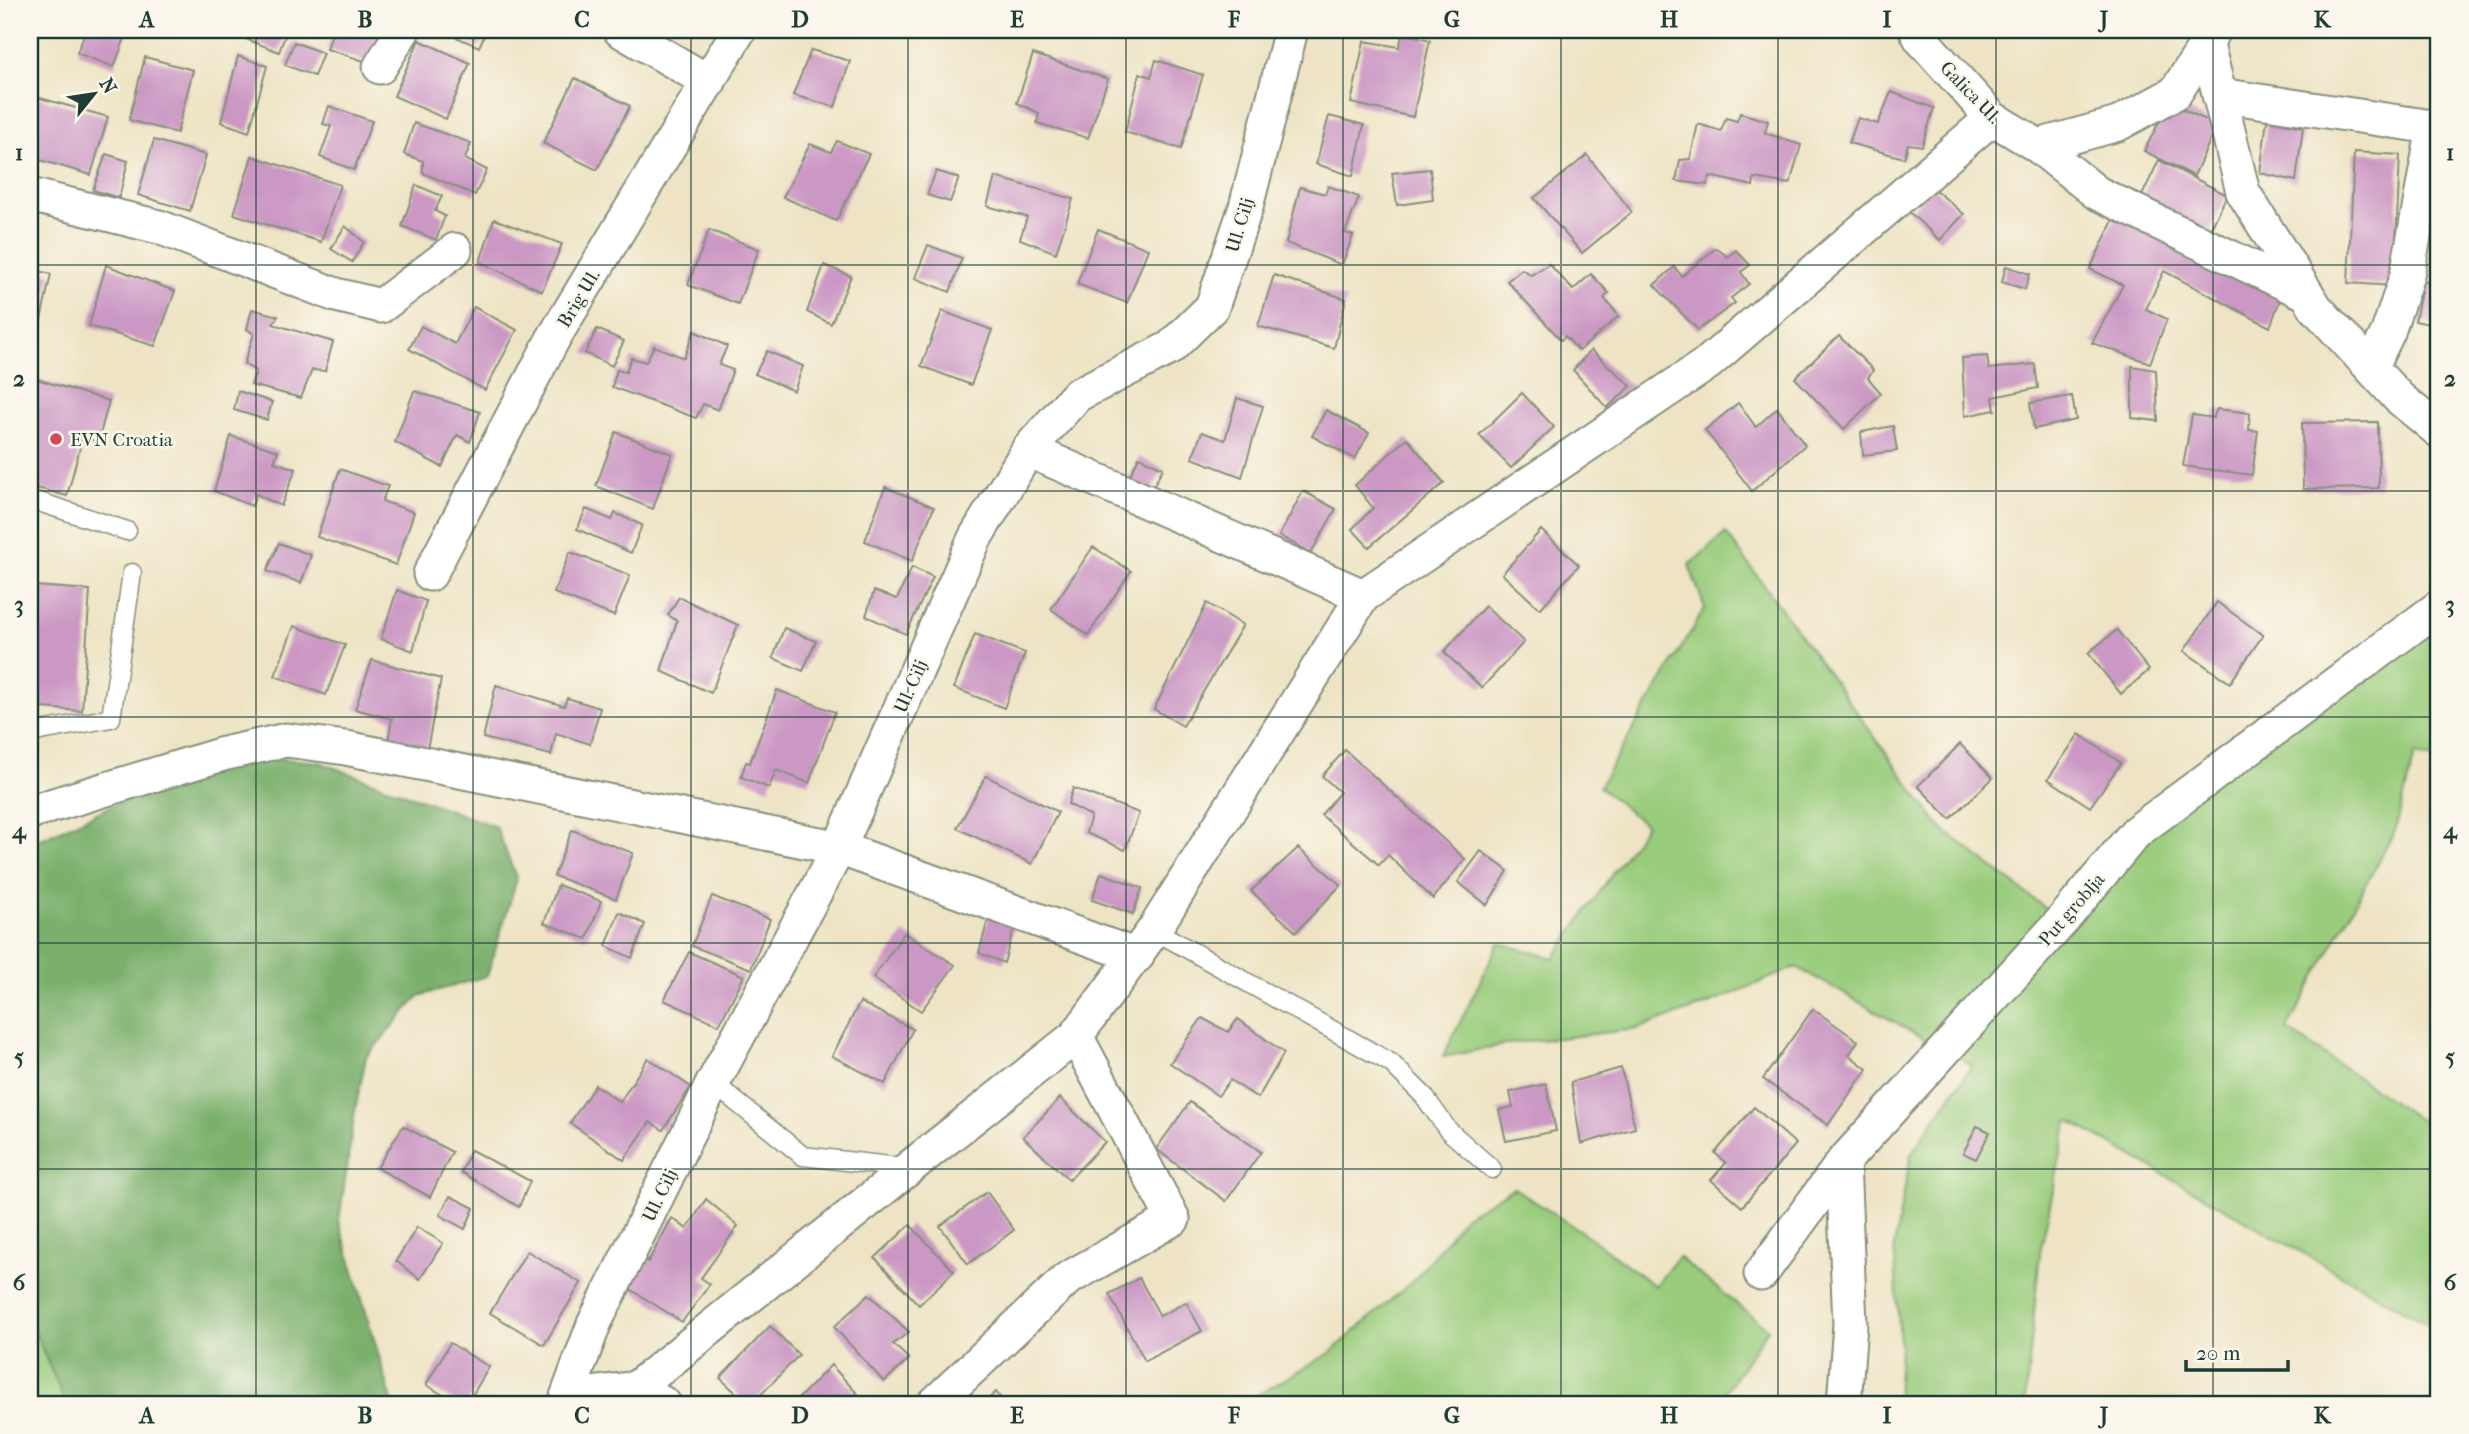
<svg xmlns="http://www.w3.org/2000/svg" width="2469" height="1434" font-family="'IM FELL French Canon',serif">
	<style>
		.green { fill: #99cc7c; stroke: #5c8458; stroke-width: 2 }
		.forest { fill: #7ab06c; stroke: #4c7650; stroke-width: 2 }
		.building { fill: #cb97c4 }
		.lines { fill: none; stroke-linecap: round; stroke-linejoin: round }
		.lane-casing { stroke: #86907c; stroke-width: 21 }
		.street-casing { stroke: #86907c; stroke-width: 37 }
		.lane { stroke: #fff; stroke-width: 18 }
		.street { stroke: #fff; stroke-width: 33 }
		.grid { fill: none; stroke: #1f3d34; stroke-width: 2; stroke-opacity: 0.55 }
		.poi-dot { fill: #d1495b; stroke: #fbf7ec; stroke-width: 2.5 }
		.labels { text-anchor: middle; stroke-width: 5; stroke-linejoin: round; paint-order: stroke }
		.street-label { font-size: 19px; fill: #1f3d34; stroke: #fbf7ec }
		.poi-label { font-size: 19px; fill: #1f3d34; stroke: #fbf7ec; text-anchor: start }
		.neatline { fill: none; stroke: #1f3d34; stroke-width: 2.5 }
		.grid-label { font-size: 23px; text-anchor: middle; font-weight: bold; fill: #1f3d34 }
	</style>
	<rect width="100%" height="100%" fill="#fbf7ec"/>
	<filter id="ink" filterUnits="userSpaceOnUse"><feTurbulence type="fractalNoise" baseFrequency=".0143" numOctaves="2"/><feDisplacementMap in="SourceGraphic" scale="14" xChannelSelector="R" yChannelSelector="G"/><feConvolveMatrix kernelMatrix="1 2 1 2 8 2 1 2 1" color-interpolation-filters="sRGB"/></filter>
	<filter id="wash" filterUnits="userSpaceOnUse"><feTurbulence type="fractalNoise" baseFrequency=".00686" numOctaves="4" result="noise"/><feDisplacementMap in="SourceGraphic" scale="28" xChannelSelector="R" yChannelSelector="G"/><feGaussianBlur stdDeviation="1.57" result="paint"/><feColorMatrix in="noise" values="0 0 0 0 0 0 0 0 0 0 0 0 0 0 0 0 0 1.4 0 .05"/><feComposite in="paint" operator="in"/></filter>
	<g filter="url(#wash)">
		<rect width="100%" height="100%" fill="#eee4c5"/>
		<g class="green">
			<polygon points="1726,533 1941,828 2062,921 2136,832 2439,607 2439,760 2415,755 2395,831 2287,1029 2439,1133 2439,1330 2068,1120 2040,1252 2025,1404 1897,1404 1900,1343 1894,1246 1911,1154 1972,1065 1796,967 1713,1002 1637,1029 1514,1043 1443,1057 1499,943 1554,958 1646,825 1599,787 1705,608 1689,565"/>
			<polygon points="1514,1188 1591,1238 1655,1286 1678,1257 1768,1329 1717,1404 1242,1404 1330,1353 1416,1278 1465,1216"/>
			<polygon points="30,1321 66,1404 30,1404"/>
		</g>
		<polygon class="forest" points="223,754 319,762 496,827 517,879 487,976 419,996 366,1057 354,1116 339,1221 393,1404 66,1404 30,1321 30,844"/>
		<g id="blocks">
			<g class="building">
				<polygon points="86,30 128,30 114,67 77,53"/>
				<polygon points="223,30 287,30 279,52"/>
				<polygon points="333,30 384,30 373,64 327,49"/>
				<polygon points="440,30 487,30 479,47"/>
				<polygon points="1403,33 1430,40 1413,117 1351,103 1364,41 1399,47"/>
				<polygon points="419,40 470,63 446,119 394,96"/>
				<polygon points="294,42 323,53 314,76 285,65"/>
				<polygon points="811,50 850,61 835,107 793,95"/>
				<polygon points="1033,54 1108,79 1088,138 1037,123 1039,113 1017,103"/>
				<polygon points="238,56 267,66 249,132 221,122"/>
				<polygon points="145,57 193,70 177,133 129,120"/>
				<polygon points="1156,60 1203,75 1181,149 1125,132 1140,73 1151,77"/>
				<polygon points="575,78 630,106 597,170 543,143"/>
				<polygon points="1891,92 1934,108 1922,146 1908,144 1904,158 1849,143 1858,118 1878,124"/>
				<polygon points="33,96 108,117 91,175 30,157 30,108"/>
				<polygon points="2169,103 2217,125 2194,176 2144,151"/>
				<polygon points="329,106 372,121 354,170 320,157 331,126 323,124"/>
				<polygon points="1740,113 1768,121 1765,133 1801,145 1790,184 1754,178 1753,186 1710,176 1707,185 1676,181 1680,160 1690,159 1698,124 1721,131 1726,118 1737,121"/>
				<polygon points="1329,116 1364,125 1353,176 1316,164"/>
				<polygon points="2267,120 2303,127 2296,181 2260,173"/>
				<polygon points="414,123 471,143 465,159 487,170 475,195 423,173 423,161 404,154"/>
				<polygon points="154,140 206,155 190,211 138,195"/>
				<polygon points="837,141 869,154 836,221 783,197 810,144 831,152"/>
				<polygon points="2354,152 2400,155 2394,286 2348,283"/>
				<polygon points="106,154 128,161 119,198 93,190"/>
				<polygon points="1587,155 1632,212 1582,253 1534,198"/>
				<polygon points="252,156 340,185 321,242 234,214"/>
				<polygon points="2159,160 2227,195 2206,239 2139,202"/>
				<polygon points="1430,169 1433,200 1397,205 1392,173"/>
				<polygon points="936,171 959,178 950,202 927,195"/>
				<polygon points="995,177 1073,199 1056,253 1020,239 1027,217 987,206"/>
				<polygon points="416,185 442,196 435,211 445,216 436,240 402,226"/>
				<polygon points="1328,186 1359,197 1345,233 1353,235 1342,265 1286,243 1300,187 1325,194"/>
				<polygon points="1933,188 1964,214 1940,240 1909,212"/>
				<polygon points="2116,214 2282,294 2270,327 2164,271 2146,309 2167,319 2150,363 2092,343 2123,285 2090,269"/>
				<polygon points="494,219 562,244 542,291 480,262"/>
				<polygon points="345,226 364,242 352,262 331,249"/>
				<polygon points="1098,229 1148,249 1127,303 1077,284"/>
				<polygon points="709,230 759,249 738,304 688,285"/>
				<polygon points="928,245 962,258 950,292 915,278"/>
				<polygon points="1716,248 1728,257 1736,250 1750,265 1741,272 1749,284 1731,298 1735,303 1698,330 1654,285 1674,267 1682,276"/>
				<polygon points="1549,264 1573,290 1591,274 1609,293 1604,298 1619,316 1579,351 1565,336 1561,340 1507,281 1522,269 1531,275"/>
				<polygon points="106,265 175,291 155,346 89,326"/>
				<polygon points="824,265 851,276 831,324 807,312"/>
				<polygon points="2006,266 2030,274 2025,289 2002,282"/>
				<polygon points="30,269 51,274 39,329 30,326"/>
				<polygon points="1274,275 1346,299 1334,348 1258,326"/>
				<polygon points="2438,275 2439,326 2415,321 2423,281 2436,284"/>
				<polygon points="474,307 517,330 485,390 409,349 421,326 455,344"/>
				<polygon points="252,309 278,316 273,324 333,342 325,371 312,370 301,398 251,385 256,371 244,364 254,334 247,329"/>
				<polygon points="942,311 992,330 971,385 921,366"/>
				<polygon points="597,329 624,341 612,366 585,353"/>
				<polygon points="694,331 727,346 719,365 733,370 718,410 703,404 696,418 612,387 617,370 626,372 631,358 646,362 654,346 684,358"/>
				<polygon points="1839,336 1873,370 1868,378 1881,393 1844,429 1795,378"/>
				<polygon points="1591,350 1631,386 1607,408 1573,370"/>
				<polygon points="767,351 803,366 794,391 755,374"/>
				<polygon points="1987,356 1989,369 2035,364 2038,388 1993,397 1995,410 1965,416 1962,358"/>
				<polygon points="2132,366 2156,370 2158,421 2132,418"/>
				<polygon points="30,377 109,401 98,442 83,436 67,496 30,486"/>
				<polygon points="238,391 272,402 267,420 234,410"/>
				<polygon points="414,391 480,412 470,442 457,435 442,467 395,442"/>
				<polygon points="1522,393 1554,427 1511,468 1479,435"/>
				<polygon points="2072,396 2076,420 2034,429 2030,403"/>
				<polygon points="1237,398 1263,406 1242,477 1192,458 1202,432 1225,440"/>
				<polygon points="1738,403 1756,427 1777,408 1805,445 1752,491 1705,430"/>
				<polygon points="2217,409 2250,413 2249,430 2258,431 2252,475 2183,466 2192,415 2213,418"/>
				<polygon points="1326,410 1369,433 1355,459 1312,436"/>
				<polygon points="2378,422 2379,488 2303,489 2302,423"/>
				<polygon points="1893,426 1897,451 1863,455 1861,432"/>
				<polygon points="616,432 672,454 653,509 596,486"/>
				<polygon points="231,436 278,451 274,462 296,469 281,506 256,494 252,506 214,491"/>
				<polygon points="1407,438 1444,483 1369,547 1352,529 1373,508 1355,485"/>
				<polygon points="1139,457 1163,468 1150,493 1127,481"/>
				<polygon points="340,469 388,486 382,501 414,512 396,565 317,537"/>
				<polygon points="885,487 934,507 912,561 865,541"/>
				<polygon points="1303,491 1336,509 1311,553 1279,536"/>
				<polygon points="586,509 612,520 615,513 642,525 631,553 577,529"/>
				<polygon points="1541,530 1579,565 1540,609 1502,574"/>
				<polygon points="279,543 311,555 301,583 267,571"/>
				<polygon points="1093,547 1131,571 1088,635 1051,609"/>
				<polygon points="570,552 630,575 614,616 554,593"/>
				<polygon points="912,567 933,577 906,634 866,616 874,591 897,599"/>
				<polygon points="34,586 90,590 82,711 30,707 30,600"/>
				<polygon points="397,590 426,601 413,651 381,639"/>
				<polygon points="679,597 738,625 711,693 661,671 677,621 668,615"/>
				<polygon points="2217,602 2263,635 2230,683 2184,651"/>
				<polygon points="1207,603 1243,625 1183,726 1154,709"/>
				<polygon points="1485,606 1524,642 1482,688 1444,652"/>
				<polygon points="294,626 345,645 326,695 275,676"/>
				<polygon points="784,628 816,641 803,671 773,658"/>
				<polygon points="2117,630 2149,670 2121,694 2088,653"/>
				<polygon points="975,634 1025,653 1004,708 954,688"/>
				<polygon points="372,660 441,679 427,749 388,741 392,719 355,709"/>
				<polygon points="496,685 564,706 567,698 600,708 590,744 556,733 551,755 483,738"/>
				<polygon points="777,690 835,712 809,783 776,770 769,788 741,777 746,762 750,763"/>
				<polygon points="2079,734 2121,763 2090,807 2048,779"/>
				<polygon points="1960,744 1993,778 1950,819 1918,786"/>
				<polygon points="1345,750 1465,859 1433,899 1388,855 1379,865 1321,815 1340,792 1322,776"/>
				<polygon points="986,776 1058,812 1032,864 957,828"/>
				<polygon points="1073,788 1139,813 1125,850 1086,833 1091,816 1068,804"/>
				<polygon points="572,830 633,853 616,899 554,876"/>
				<polygon points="1298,848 1341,885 1296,932 1251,891"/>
				<polygon points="1481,851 1508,871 1487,905 1458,882"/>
				<polygon points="1101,873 1142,888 1133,914 1092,900"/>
				<polygon points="558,885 601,901 587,939 544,923"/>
				<polygon points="712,896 770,919 751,969 692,946"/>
				<polygon points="619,912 645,924 632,958 606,946"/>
				<polygon points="989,916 1015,924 1004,963 979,953"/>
				<polygon points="904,933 955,965 921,1011 873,978"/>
				<polygon points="689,952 744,976 719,1025 664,1000"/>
				<polygon points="860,1002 913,1029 885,1084 832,1056"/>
				<polygon points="1813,1009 1858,1041 1849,1055 1867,1069 1828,1125 1763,1079"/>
				<polygon points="1202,1018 1228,1032 1238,1019 1284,1053 1258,1098 1230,1080 1218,1096 1170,1063"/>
				<polygon points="648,1058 691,1087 663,1130 650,1122 624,1160 570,1123 595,1085 620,1102"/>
				<polygon points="1621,1068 1635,1128 1581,1144 1571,1082"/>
				<polygon points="1546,1084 1556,1131 1506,1141 1499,1110 1513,1107 1510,1092"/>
				<polygon points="1060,1098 1105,1142 1069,1180 1023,1137"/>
				<polygon points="1190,1102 1261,1152 1226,1201 1156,1149"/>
				<polygon points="1754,1107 1796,1144 1742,1207 1711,1180 1726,1163 1715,1153"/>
				<polygon points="403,1126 452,1152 430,1197 377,1168"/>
				<polygon points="1977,1126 1990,1132 1976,1159 1963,1153"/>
				<polygon points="471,1150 530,1181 519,1207 461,1172"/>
				<polygon points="987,1192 1014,1230 968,1264 940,1226"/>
				<polygon points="450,1196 474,1208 465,1229 440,1215"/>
				<polygon points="706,1199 738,1226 701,1278 710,1284 682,1322 624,1285 642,1258 648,1262 672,1218 687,1229"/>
				<polygon points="910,1225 954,1271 919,1305 875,1258"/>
				<polygon points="417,1227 443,1243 420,1279 396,1261"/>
				<polygon points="527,1251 581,1283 544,1345 490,1313"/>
				<polygon points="1139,1278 1160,1316 1186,1302 1202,1331 1145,1361 1109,1294"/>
				<polygon points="869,1294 909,1332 893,1344 909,1359 884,1382 834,1327"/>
				<polygon points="770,1326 799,1355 752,1404 748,1404 720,1378"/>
				<polygon points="450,1343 489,1367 467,1404 459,1404 426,1385"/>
				<polygon points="831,1365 867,1404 793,1404"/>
				<polygon points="996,1392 1005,1404 983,1404"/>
			</g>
		</g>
	</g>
	<g filter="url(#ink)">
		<use href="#blocks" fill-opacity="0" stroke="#86907c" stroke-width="2"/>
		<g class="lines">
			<g class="lane-casing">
				<g id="lane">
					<polyline points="30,499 127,531"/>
					<polyline points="30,733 111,718 132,573"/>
					<polyline points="1154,930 1391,1063 1424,1096 1448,1130 1492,1169"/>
					<polyline points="713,1083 803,1156 907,1168"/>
				</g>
			</g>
			<g class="street-casing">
				<g id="street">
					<polyline points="620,30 709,82"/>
					<polyline points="1916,30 1921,39 1992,118 2038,146 2118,124 2175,93 2207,44 2212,32"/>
					<polyline points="2207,44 2243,192 2316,308 2398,397 2439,431"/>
					<polyline points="380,67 403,30"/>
					<polyline points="2219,95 2439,128"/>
					<polyline points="2038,146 2097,193 2307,294"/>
					<polyline points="30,195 159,227 336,295 381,306 455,250"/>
					<polyline points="2371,367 2388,332 2407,275 2434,127"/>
					<polyline points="1028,450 1363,596"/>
					<polyline points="430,574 553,339 739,30"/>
					<polyline points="30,812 223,754 286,740 346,748 839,848 1137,956"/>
					<polyline points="1843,1162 1850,1324 1844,1404"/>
					<polyline points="1761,1274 1843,1162 2062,921 2136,832 2439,607"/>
					<polyline points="636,1388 909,1168 1076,1036 1154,930 1363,596 1708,363 1992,118"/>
					<polyline points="664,1404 636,1388 567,1397 594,1324 713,1083 839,848 975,538 1028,450 1077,395 1170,348 1212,307 1246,207 1291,30"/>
					<polyline points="934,1404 1067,1279 1173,1219 1076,1036"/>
				</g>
			</g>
			<use href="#lane" class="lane"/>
			<use href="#street" class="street"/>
		</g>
	</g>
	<path class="grid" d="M256 30V1404M473 30V1404M691 30V1404M908 30V1404M1126 30V1404M1343 30V1404M1561 30V1404M1778 30V1404M1996 30V1404M2213 30V1404M30 265H2439M30 491H2439M30 717H2439M30 943H2439M30 1169H2439"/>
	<circle class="poi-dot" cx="56" cy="439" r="7"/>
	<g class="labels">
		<g class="street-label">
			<text transform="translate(1971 92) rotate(46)" y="7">Galica Ul.</text>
			<text transform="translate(1239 225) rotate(-73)" y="7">Ul. Cilj</text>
			<text transform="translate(578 298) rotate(-59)" y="7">Brig Ul.</text>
			<text transform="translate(910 686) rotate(-66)" y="7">Ul. Cilj</text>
			<text transform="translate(2071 909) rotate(-49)" y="7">Put groblja</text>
			<text transform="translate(659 1195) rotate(-64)" y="7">Ul. Cilj</text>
		</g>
		<g class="poi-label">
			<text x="70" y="446">EVN Croatia</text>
		</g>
	</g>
	<rect width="2469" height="1434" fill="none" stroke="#fbf7ec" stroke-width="77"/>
	<g transform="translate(94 94) rotate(60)" stroke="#fbf7ec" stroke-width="5" paint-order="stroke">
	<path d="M0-5L12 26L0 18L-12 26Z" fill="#1f3d34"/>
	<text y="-10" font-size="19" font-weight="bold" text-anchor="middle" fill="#1f3d34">N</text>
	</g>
	<path d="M2186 1360v10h102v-10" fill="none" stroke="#1f3d34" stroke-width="3.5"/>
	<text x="2196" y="1360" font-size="21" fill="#1f3d34" stroke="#fbf7ec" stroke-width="5" paint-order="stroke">20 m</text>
	<rect x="38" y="38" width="2392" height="1358" class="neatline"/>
	<g class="grid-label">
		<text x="147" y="27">A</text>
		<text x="365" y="27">B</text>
		<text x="582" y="27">C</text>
		<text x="800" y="27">D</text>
		<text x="1017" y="27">E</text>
		<text x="1234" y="27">F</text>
		<text x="1452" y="27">G</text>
		<text x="1669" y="27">H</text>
		<text x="1887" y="27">I</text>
		<text x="2104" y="27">J</text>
		<text x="2322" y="27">K</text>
		<text x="19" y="160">1</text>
		<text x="2450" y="160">1</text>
		<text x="19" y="386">2</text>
		<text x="2450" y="386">2</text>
		<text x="19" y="612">3</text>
		<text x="2450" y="612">3</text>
		<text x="19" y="838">4</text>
		<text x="2450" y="838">4</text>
		<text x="19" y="1064">5</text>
		<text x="2450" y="1064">5</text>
		<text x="19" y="1290">6</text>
		<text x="2450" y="1290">6</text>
		<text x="147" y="1423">A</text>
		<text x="365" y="1423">B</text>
		<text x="582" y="1423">C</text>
		<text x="800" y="1423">D</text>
		<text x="1017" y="1423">E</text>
		<text x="1234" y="1423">F</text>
		<text x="1452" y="1423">G</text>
		<text x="1669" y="1423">H</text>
		<text x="1887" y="1423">I</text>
		<text x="2104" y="1423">J</text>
		<text x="2322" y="1423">K</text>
	</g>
</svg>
